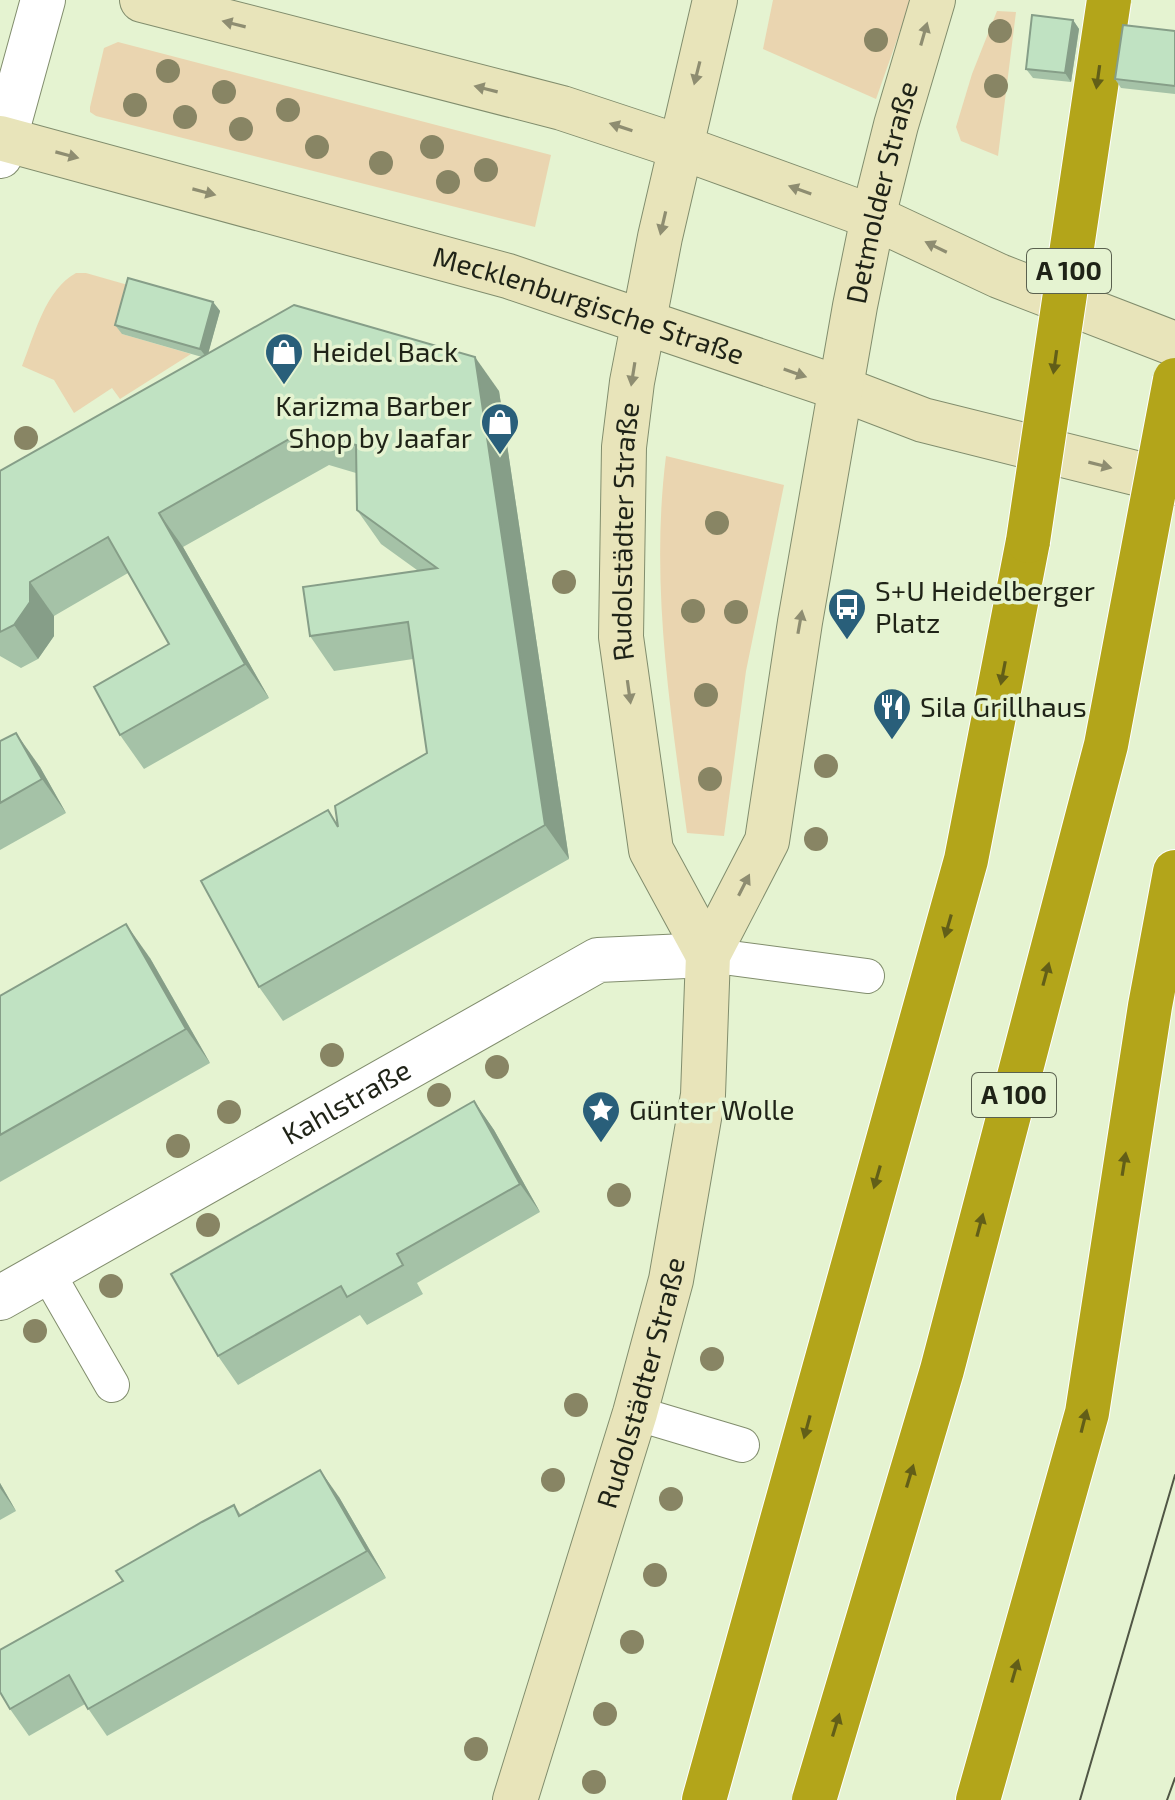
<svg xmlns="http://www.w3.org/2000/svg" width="1175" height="1800" font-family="'Exo 2',sans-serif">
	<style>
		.green { fill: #ead5b0 }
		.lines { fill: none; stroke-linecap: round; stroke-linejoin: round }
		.lane-casing { stroke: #818d6d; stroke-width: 36 }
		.street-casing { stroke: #818d6d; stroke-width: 46 }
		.secondary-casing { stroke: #818d6d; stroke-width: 46 }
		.highway-casing { stroke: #fff; stroke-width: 46 }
		.lane { stroke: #fff; stroke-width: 34 }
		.street { stroke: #fff; stroke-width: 44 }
		.secondary { stroke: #e8e4ba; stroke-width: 44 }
		.highway { stroke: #b3a51a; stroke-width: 44 }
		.tram { stroke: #505645; stroke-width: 2 }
		.highway-bridge-casing { stroke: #fff; stroke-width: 46; stroke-linecap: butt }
		.highway-bridge { stroke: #b3a51a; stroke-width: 44 }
		.tree { fill: #888564 }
		.wall { fill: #a5c2a7 }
		.shaded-wall { fill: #869e88 }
		.building { fill: #c0e2c2; stroke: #869e88; stroke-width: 2 }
		.oneway { fill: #8e8d71 }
		.oneway2 { fill: #625e18 }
		.labels { text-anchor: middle; stroke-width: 7; stroke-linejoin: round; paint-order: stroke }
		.shield { fill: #e5f3d1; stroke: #5a614f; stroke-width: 2 }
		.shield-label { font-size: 26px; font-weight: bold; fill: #1f2317 }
		.street-label { font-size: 28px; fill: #1f2317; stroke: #e5f3d1 }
		.poi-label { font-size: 28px; fill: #1f2317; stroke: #e5f3d1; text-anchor: start }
	</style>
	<rect width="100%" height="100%" fill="#e5f3d1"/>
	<g class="green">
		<polygon points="773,0 911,0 876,99 763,49"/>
		<polygon points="997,11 1016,12 998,156 961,141 956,127 972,74"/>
		<polygon points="118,42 551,155 535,227 96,116 90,112 90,107 104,48"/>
		<path d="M76 273H86L135 287 122 334 191 354 120 399 112 388 74 413 54 380 22 366C35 334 45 290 76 273Z"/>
		<path d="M666 456 784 485 746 671 724 836 687 833C670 708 650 583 666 456Z"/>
	</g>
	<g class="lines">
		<g class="lane-casing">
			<g id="lane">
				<polyline points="708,955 867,976"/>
				<polyline points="47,1272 112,1385"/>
				<polyline points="635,1413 742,1445"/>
			</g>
		</g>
		<g class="street-casing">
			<g id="street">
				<polyline points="0,156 43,0"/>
				<path id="s1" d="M0 1298 598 960 708 955"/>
			</g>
		</g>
		<g class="secondary-casing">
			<g id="secondary">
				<polyline points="142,0 562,108 680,147 873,217 999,276 1175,344"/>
				<path id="s2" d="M0 138 508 276 842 389 923 420 1175 483"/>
				<path id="s3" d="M708 955 651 850 621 637 624 447 632 382 660 237 715 0"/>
				<path id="s4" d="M515 1800 635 1413 671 1280 703 1095 708 955 767 841 800 622 855 306 873 217 896 125 933 0"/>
			</g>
		</g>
		<g class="highway-casing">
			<g id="highway">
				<polyline points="704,1800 966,860 1028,541"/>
				<polyline points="978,1800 1087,1413 1150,1006 1175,872"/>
			</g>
		</g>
		<use href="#lane" class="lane"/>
		<use href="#street" class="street"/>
		<use href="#secondary" class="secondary"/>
		<use href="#highway" class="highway"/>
		<g class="tram">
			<polyline points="1080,1800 1175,1475"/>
			<polyline points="1167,1800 1175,1778"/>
		</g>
		<g class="highway-bridge-casing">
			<g id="highway-bridge">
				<polyline points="1028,541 1109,0"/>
				<polyline points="814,1800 942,1370 1106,745 1175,380"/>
			</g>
		</g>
		<use href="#highway-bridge" class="highway-bridge"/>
	</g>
	<g class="tree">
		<circle cx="1000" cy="31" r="12"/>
		<circle cx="876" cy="40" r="12"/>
		<circle cx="168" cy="71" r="12"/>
		<circle cx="996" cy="86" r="12"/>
		<circle cx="224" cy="92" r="12"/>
		<circle cx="135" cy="105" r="12"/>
		<circle cx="288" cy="110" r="12"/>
		<circle cx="185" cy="117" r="12"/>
		<circle cx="241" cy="129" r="12"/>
		<circle cx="317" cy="147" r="12"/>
		<circle cx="432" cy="147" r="12"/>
		<circle cx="381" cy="163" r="12"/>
		<circle cx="486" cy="170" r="12"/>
		<circle cx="448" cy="182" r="12"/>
		<circle cx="26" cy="438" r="12"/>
		<circle cx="717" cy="523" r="12"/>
		<circle cx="564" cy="582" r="12"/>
		<circle cx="693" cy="611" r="12"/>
		<circle cx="736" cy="612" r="12"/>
		<circle cx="706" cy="695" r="12"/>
		<circle cx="826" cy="766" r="12"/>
		<circle cx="710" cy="779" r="12"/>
		<circle cx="816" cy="839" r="12"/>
		<circle cx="332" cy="1055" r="12"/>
		<circle cx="497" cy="1067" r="12"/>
		<circle cx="439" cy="1095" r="12"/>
		<circle cx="229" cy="1112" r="12"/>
		<circle cx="178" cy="1146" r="12"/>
		<circle cx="619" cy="1195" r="12"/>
		<circle cx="208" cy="1225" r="12"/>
		<circle cx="111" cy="1286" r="12"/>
		<circle cx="35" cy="1331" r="12"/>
		<circle cx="712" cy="1359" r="12"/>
		<circle cx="576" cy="1405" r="12"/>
		<circle cx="553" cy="1480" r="12"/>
		<circle cx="671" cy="1499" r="12"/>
		<circle cx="655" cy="1575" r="12"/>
		<circle cx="632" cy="1642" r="12"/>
		<circle cx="605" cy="1714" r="12"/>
		<circle cx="476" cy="1749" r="12"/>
		<circle cx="594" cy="1782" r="12"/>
	</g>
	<g class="wall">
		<polygon points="1073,20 1079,29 1071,82 1033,78 1026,69"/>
		<polygon points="1175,31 1175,94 1121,88 1115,79"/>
		<polygon points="213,302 220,311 208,353 499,391 569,859 283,1021 259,987 337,823 427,753 413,659 334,671 310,636 417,570 381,544 357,510 356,473 329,465 183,547 269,698 144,769 120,735 169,644 128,573 54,616 54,636 38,659 21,668 0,656 0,471 202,357 122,334 115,325"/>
		<polygon points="0,741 40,767 66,813 0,850"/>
		<polygon points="150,958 210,1063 0,1182 0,996"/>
		<polygon points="474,1101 494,1130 540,1212 417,1283 423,1294 367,1325 360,1315 238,1385 218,1356"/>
		<polygon points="0,1483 16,1511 0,1520"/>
		<polygon points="339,1497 386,1578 107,1736 85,1704 29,1736 10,1709 234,1505 241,1515"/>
	</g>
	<g class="shaded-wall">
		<polygon points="1073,20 1079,29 1071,82 1065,73"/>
		<polygon points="213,302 220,311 207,358 200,349"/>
		<polygon points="475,357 499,391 569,859 545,825"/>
		<polygon points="159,513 183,547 269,698 245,664"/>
		<polygon points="30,582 54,616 54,636 38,659 14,625"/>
		<polygon points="16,733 40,767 66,813 42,779"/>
		<polygon points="126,924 150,958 210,1063 186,1029"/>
		<polygon points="474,1101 494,1130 540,1212 520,1184"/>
		<polygon points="320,1470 339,1497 386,1578 367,1551"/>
		<polygon points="0,1483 16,1511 0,1488"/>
	</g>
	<g class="building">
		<polygon points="1032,15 1073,20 1065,73 1026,69"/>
		<polygon points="1123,25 1175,31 1175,86 1115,79"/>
		<polygon points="128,278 213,302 200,349 115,325"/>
		<polygon points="294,305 475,357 545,825 259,987 201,881 328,810 338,827 335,806 427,753 408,622 310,636 303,587 437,568 357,510 356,445 305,430 159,513 245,664 120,735 94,687 169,644 108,537 30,582 30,602 14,625 0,632 0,471"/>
		<polygon points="16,733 42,779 0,803 0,741"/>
		<polygon points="126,924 186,1029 0,1135 0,996"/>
		<polygon points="474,1101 520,1184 397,1254 403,1265 347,1297 341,1286 218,1356 171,1274"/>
		<polygon points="320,1470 367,1551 88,1709 69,1675 10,1709 0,1692 0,1650 123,1581 116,1571 202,1522 234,1505 239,1516"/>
	</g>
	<defs><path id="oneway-solid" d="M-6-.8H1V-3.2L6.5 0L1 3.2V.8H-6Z" transform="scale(2)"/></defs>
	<g class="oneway">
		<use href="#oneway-solid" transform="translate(234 24) rotate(-166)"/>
		<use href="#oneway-solid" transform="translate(924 34) rotate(-74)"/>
		<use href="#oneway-solid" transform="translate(697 73) rotate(104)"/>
		<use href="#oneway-solid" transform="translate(486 89) rotate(-166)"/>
		<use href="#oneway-solid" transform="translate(621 127) rotate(-162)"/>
		<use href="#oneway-solid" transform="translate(67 155) rotate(15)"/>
		<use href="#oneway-solid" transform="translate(800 190) rotate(-160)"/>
		<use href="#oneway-solid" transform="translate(204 192) rotate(15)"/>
		<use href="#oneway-solid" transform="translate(663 223) rotate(103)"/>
		<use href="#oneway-solid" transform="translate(936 247) rotate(-154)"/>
		<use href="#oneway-solid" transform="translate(795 373) rotate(19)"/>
		<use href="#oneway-solid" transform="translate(633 374) rotate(99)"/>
		<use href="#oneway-solid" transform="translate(1100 465) rotate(14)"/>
		<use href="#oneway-solid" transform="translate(800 622) rotate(-80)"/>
		<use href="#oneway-solid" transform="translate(629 692) rotate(82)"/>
		<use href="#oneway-solid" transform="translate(744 885) rotate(-63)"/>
	</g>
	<g class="oneway2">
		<use href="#oneway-solid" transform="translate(1098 77) rotate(98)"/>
		<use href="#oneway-solid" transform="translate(1055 362) rotate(98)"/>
		<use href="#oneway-solid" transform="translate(1003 673) rotate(101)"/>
		<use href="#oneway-solid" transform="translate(948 926) rotate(106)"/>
		<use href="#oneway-solid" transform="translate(1046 974) rotate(-75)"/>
		<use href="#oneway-solid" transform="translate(1124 1164) rotate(-81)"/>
		<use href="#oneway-solid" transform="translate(877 1177) rotate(106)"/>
		<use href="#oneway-solid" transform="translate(980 1225) rotate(-75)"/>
		<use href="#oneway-solid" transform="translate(1084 1421) rotate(-76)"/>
		<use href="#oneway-solid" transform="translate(807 1427) rotate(105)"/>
		<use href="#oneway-solid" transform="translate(910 1476) rotate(-73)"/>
		<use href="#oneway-solid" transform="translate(1015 1671) rotate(-74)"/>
		<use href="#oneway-solid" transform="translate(836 1725) rotate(-73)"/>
	</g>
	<defs>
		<g id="shop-pin" transform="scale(2)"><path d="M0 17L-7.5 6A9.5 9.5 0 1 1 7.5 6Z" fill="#295f7a" stroke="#e5f3d1"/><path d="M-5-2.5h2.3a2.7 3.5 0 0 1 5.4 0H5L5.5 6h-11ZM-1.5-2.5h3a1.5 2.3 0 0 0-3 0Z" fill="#fff"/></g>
		<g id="bus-pin" transform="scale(2)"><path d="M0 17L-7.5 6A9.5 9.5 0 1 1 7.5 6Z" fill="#295f7a" stroke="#e5f3d1"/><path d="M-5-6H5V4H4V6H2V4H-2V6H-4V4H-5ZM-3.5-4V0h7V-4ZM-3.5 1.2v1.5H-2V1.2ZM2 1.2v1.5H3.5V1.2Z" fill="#fff"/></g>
		<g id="restaurant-pin" transform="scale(2)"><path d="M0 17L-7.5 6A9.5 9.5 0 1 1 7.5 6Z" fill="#295f7a" stroke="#e5f3d1"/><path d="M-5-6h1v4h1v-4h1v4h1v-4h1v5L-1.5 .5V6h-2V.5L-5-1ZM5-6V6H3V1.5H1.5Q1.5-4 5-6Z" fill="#fff"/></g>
		<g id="sight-pin" transform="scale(2)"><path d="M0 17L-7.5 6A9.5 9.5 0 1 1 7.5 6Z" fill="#295f7a" stroke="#e5f3d1"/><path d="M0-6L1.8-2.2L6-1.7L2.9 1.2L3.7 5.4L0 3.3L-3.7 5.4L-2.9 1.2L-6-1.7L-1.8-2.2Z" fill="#fff"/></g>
	</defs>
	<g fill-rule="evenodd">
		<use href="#shop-pin" x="284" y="352"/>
		<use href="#shop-pin" x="500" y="422"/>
		<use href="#bus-pin" x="847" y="607"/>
		<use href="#restaurant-pin" x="892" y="707"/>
		<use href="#sight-pin" x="601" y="1110"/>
	</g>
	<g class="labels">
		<g class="shield">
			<rect x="1027" y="249" width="84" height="44" rx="6"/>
			<rect x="972" y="1073" width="84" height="44" rx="6"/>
		</g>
		<g class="shield-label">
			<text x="1069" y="280">A 100</text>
			<text x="1014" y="1104">A 100</text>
		</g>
		<g class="street-label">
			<text dy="10" stroke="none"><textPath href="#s4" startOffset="1658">Detmolder Straße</textPath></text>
			<text dy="10" stroke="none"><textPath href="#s2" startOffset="612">Mecklenburgische Straße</textPath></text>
			<text dy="10" stroke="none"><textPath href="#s3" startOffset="440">Rudolstädter Straße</textPath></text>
			<text dy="10" stroke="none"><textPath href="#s1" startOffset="398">Kahlstraße</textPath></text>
			<text dy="10" stroke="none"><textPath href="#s4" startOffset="436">Rudolstädter Straße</textPath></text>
		</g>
		<g class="poi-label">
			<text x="312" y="362">Heidel Back</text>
			<text x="472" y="416" text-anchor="end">Karizma Barber<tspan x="472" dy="32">Shop by Jaafar</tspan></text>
			<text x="875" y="601">S+U Heidelberger<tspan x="875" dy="32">Platz</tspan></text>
			<text x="920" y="717">Sila Grillhaus</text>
			<text x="629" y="1120">Günter Wolle</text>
		</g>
	</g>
</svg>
